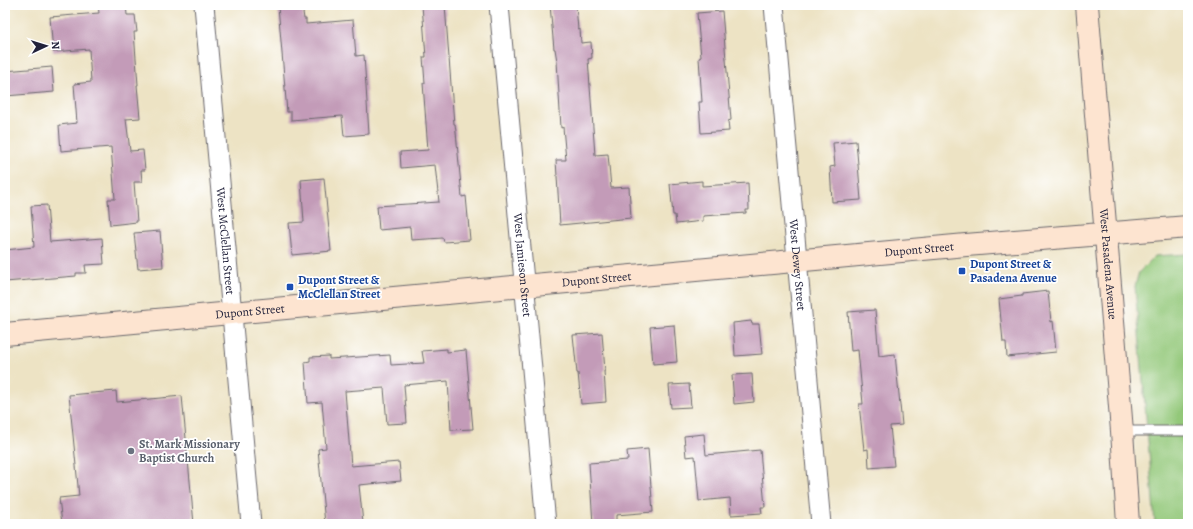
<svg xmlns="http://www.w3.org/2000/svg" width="1193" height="529" font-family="Alegreya,serif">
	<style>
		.green { fill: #93c879; stroke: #5a755a }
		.building { fill: #c39bb8 }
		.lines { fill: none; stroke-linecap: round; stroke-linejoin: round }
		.lane-casing { stroke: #69666b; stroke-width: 11 }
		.street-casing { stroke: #69666b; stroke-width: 21 }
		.secondary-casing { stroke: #69666b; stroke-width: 24 }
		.lane { stroke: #fff; stroke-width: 9 }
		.street { stroke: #fff; stroke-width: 19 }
		.secondary { stroke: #fde4d0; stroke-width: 22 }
		.transit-dot { fill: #1a4fb4; stroke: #fff; stroke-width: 1.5 }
		.worship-dot { fill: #6b7280; stroke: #fff; stroke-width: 1.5 }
		.labels { text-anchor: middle; stroke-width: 3.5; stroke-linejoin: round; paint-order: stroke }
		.street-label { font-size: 12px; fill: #22223b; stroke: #fff }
		.transit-label { font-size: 12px; font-weight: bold; fill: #164399; stroke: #fff; text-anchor: start }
		.worship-label { font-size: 12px; font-weight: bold; fill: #5b616d; stroke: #fff; text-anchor: start }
	</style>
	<rect width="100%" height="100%" fill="#fff"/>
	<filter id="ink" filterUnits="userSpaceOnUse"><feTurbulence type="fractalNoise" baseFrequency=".025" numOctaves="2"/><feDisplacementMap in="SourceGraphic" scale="8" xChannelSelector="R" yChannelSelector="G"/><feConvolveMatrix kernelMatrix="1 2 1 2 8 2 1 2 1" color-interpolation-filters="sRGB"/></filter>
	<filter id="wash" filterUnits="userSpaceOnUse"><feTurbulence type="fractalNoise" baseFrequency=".012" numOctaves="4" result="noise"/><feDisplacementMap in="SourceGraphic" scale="16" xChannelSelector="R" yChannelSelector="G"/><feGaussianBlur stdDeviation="0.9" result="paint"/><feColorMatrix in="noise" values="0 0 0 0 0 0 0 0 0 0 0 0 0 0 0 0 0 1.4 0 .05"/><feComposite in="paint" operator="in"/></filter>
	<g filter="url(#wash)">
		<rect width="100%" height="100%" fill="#ede3c4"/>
		<polygon class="green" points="1188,254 1188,524 1155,524 1135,286 1139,272 1155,256"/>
		<g id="blocks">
			<g class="building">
				<polygon points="98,5 126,5 127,15 135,15 137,32 134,32 138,85 137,85 140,118 126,119 130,151 143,150 145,170 141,170 142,182 134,182 137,222 110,225 108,199 115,199 111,147 61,151 59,125 77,123 74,84 91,82 89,49 53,52 50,17 99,13"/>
				<polygon points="302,5 304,19 306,19 306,24 353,20 356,56 364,55 369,134 344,136 342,116 291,120 291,112 287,112 278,6"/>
				<polygon points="422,5 445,5 454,124 455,124 456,132 462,197 466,196 470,240 444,242 443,238 411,240 410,227 379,230 377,206 439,202 435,165 401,168 400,152 428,150 423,83 425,83 423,57 426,57"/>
				<polygon points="550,5 576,5 578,30 580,29 581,43 591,42 592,58 588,59 595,155 608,154 611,188 629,187 631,218 560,225 556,160 566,160 563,127 561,128 557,61 555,49 554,49"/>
				<polygon points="722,11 731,120 728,121 729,131 701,133 699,102 702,102 699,58 701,57 697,13"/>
				<polygon points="52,67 54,92 5,96 5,71"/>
				<polygon points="856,141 861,200 832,202 830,167 835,166 833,143"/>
				<polygon points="324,178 331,251 292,255 289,223 304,222 301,180"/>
				<polygon points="702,181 702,186 748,183 749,210 746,210 746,213 703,216 703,221 676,224 675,215 673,215 670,184"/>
				<polygon points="47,205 50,242 102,238 104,264 85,265 86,273 76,273 76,276 5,282 5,250 34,247 31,206"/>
				<polygon points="160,231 163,267 138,269 134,233"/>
				<polygon points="1048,291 1051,322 1053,321 1056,352 1007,357 1006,342 1003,342 999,299 1022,296 1022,294"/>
				<polygon points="875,310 879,356 895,354 902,425 890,426 894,466 869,468 868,449 864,450 859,404 863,404 858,350 851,351 848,312"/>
				<polygon points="751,321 752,324 759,324 762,354 735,356 733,323"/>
				<polygon points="674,325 677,362 653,364 650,327"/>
				<polygon points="602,333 605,371 604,371 606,402 581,404 578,373 577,373 573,335"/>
				<polygon points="447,349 447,352 466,350 473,429 451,430 448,381 404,385 407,423 387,424 384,388 345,391 351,466 399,462 401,481 359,485 363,523 325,524 318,449 326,448 322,402 308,403 305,362 310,361 310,357 329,356 329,359 390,355 391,365 424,363 422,351"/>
				<polygon points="752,374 754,402 734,404 732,375"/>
				<polygon points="689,384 691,407 671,408 669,385"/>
				<polygon points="116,391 117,402 182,396 194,524 62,524 59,498 79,496 69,395"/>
				<polygon points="704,434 706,455 760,450 765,507 761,507 762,513 731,515 730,498 699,501 695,456 686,457 684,436"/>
				<polygon points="648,449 653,512 616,515 616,524 593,524 589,463 628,460 627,451"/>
			</g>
		</g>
	</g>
	<g filter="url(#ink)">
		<use href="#blocks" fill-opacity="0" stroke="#69666b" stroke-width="1"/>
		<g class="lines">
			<g class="lane-casing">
				<polyline id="lane" points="1122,431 1188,431"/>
			</g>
			<g class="street-casing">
				<g id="street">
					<path id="s1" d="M204 5 251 524"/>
					<path id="s2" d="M499 5 546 524"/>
					<path id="s3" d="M774 5 821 524"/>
				</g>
			</g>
			<g class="secondary-casing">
				<g id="secondary">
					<path id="s4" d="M1087 5 1122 431 1128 524"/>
					<path id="s5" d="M5 334 966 245 1188 227"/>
				</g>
			</g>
			<use href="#lane" class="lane"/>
			<use href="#street" class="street"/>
			<use href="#secondary" class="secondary"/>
		</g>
	</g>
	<g class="transit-dot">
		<rect x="958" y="267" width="8" height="8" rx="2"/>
		<rect x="286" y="283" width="8" height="8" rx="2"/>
	</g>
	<circle class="worship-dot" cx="131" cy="451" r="4"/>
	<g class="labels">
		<g class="street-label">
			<text dy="4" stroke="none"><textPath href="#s1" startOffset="237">West McClellan Street</textPath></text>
			<text dy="4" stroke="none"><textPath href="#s5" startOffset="918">Dupont Street</textPath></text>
			<text dy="4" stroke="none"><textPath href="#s2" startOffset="261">West Jamieson Street</textPath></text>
			<text dy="4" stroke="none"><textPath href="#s3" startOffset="261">West Dewey Street</textPath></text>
			<text dy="4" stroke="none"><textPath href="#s4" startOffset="260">West Pasadena Avenue</textPath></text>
			<text dy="4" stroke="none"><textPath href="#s5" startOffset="594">Dupont Street</textPath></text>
			<text dy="4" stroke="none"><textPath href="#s5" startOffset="246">Dupont Street</textPath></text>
		</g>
		<g class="transit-label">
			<text x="970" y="268">Dupont Street &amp;<tspan x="970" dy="14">Pasadena Avenue</tspan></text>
			<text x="298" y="284">Dupont Street &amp;<tspan x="298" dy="14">McClellan Street</tspan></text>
		</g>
		<g class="worship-label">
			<text x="139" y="448">St. Mark Missionary<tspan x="139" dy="14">Baptist Church</tspan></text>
		</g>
	</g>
	<rect width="1193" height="529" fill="none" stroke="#fff" stroke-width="20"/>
	<g transform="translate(46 46) rotate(86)" stroke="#ffffff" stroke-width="3" paint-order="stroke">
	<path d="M0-3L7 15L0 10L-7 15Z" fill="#22223b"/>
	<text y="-6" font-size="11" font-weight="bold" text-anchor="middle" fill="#22223b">N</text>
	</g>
</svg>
